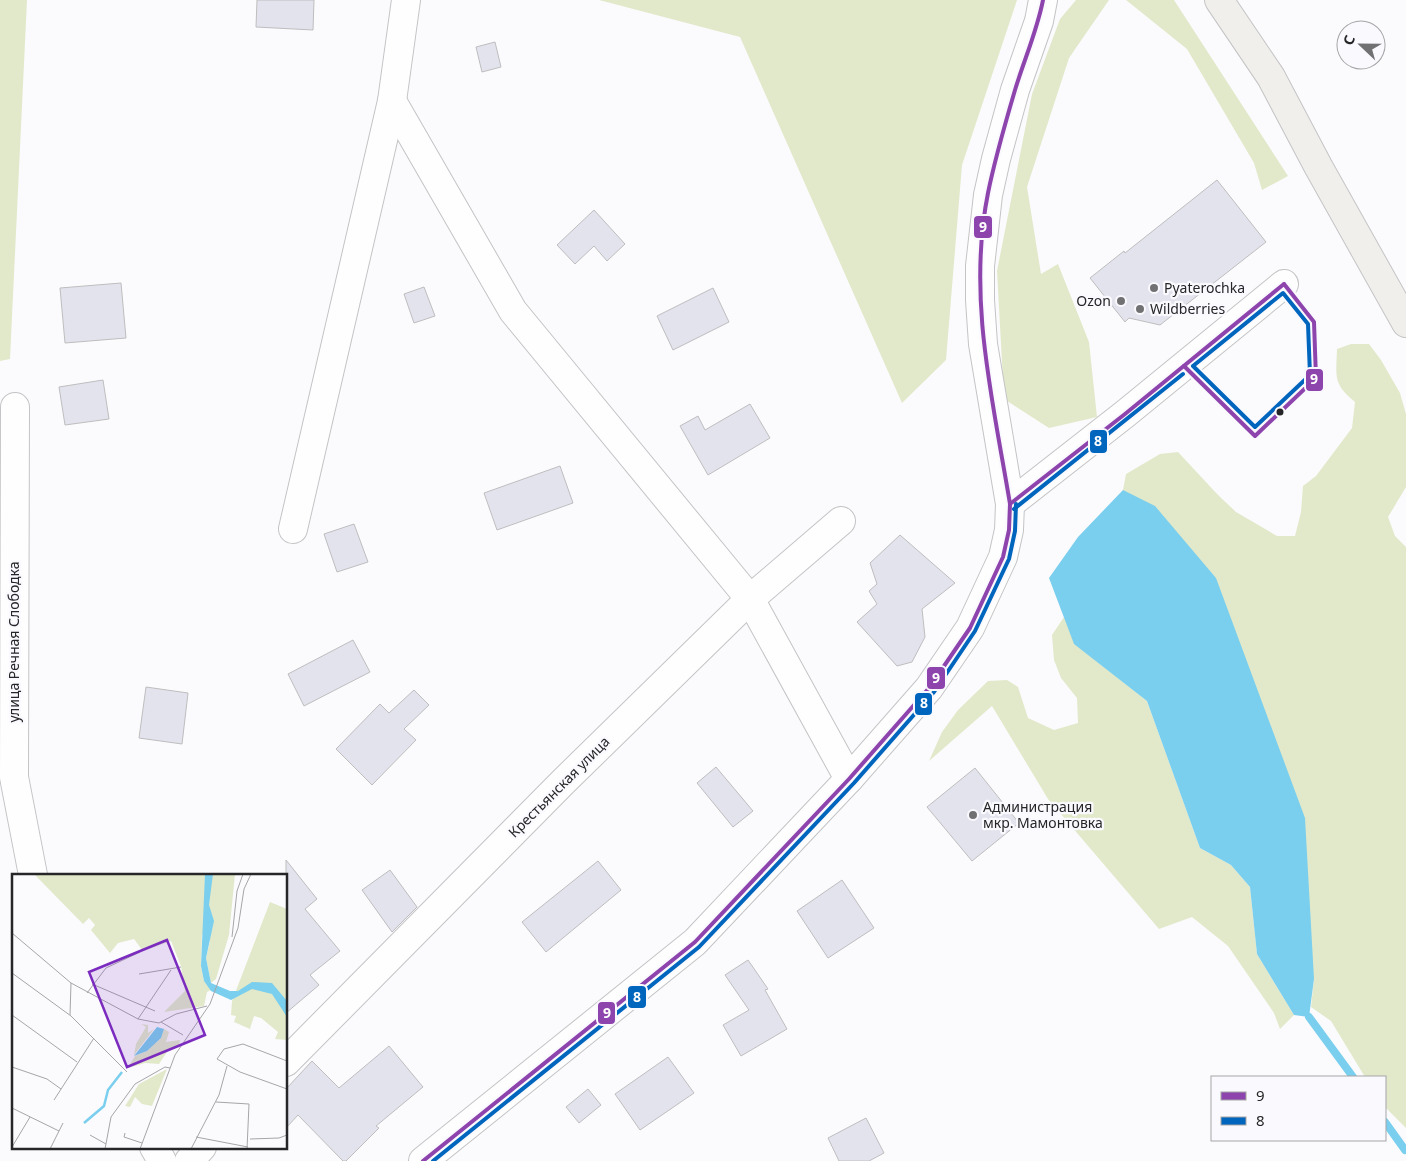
<svg xmlns="http://www.w3.org/2000/svg" width="1406" height="1161" font-family="'Noto Sans',sans-serif">
	<style>
		.green { fill: #e1e9ca }
		.water { fill: #7aceee }
		.lines { fill: none; stroke-linecap: round; stroke-linejoin: round }
		.stream { stroke: #7aceee; stroke-width: 8 }
		.building { fill: #e3e3ee; stroke: #bebebf }
		.minor-casing { stroke: #c4c4c6; stroke-width: 30 }
		.tertiary-casing { stroke: #c4c4c6; stroke-width: 30 }
		.secondary-casing { stroke: #c4c4c6; stroke-width: 30 }
		.minor { stroke: #fefeff; stroke-width: 28 }
		.tertiary { stroke: #fefeff; stroke-width: 28 }
		.secondary { stroke: #f1efeb; stroke-width: 28 }
		.bus-1-casing { stroke: #fafafe; stroke-width: 8 }
		.bus-2-casing { stroke: #fafafe; stroke-width: 8 }
		.bus-1 { stroke: #8e44ad; stroke-width: 4 }
		.bus-2 { stroke: #0065bd; stroke-width: 4 }
		.poi-dot { fill: #717173; stroke: #fafafe; stroke-width: 2 }
		.bus-dot { fill: #262628; stroke: #fafafe; stroke-width: 2 }
		.labels { text-anchor: middle; stroke-width: 4.5; stroke-linejoin: round; paint-order: stroke }
		.poi-label { font-size: 14px; fill: #262628; stroke: #fafafe; text-anchor: start }
		.street-label { font-size: 14px; fill: #262628; stroke: #fafafe }
		.inset-river { fill: none; stroke: #7aceee; stroke-width: 2.5 }
		.inset-road { fill: none; stroke: #a6a6a8; stroke-width: 1 }
		.view { fill: #7b2cbf; fill-opacity: 0.15; stroke: #7b2cbf; stroke-width: 2.5 }
		.inset-edge { fill: none; stroke: #262628; stroke-width: 2.5 }
		.line-badge { stroke: #fafafe; stroke-width: 2 }
		.badge-label { font-size: 14px; text-anchor: middle; font-weight: bold; fill: #fff }
	</style>
	<rect width="100%" height="100%" fill="#fbfbfd"/>
	<g class="green">
		<polygon points="0,0 27,0 10,359 0,361"/>
		<polygon points="599,0 1017,0 962,165 946,360 902,403 740,37"/>
		<polygon points="1076,0 1109,0 1069,58 1027,187 1041,274 1058,264 1089,342 1097,417 1049,428 1004,399 997,271 1032,94 1060,19"/>
		<polygon points="1126,0 1174,0 1288,176 1262,190 1254,163 1187,49"/>
		<path d="M1351 344H1369L1381 360 1400 393 1406 414V487L1388 517 1395 536 1406 547V1128L1385 1107V1077H1365L1331 1021 1311 1007 1314 979 1123 490 1126 474 1160 454 1178 452 1218 495 1236 512 1277 536H1295L1301 512 1303 486 1316 476 1352 428 1355 402C1333 384 1336 377 1337 349Z"/>
		<polygon points="1064,617 1075,644 1147,701 1200,848 1231,865 1250,887 1257,954 1294,1015 1280,1029 1274,1013 1228,946 1192,917 1159,929 1048,799 992,706 929,761 942,732 958,710 988,681 1007,680 1018,687 1028,718 1054,730 1078,723 1077,698 1061,678 1054,660 1052,635"/>
	</g>
	<polygon class="water" points="1123,490 1155,506 1216,578 1305,818 1314,979 1309,1017 1294,1015 1257,954 1250,887 1231,865 1200,848 1147,701 1074,644 1049,578 1078,537"/>
	<g class="lines">
		<g class="stream">
			<polyline points="1309,1017 1353,1077"/>
			<polyline points="1385,1122 1405,1150"/>
		</g>
	</g>
	<g class="building">
		<polygon points="257,0 314,0 313,30 256,27"/>
		<polygon points="495,42 501,67 482,72 476,47"/>
		<polygon points="1217,180 1266,242 1160,325 1129,318 1125,322 1090,278 1124,251 1125,253"/>
		<polygon points="594,210 625,244 607,261 594,246 575,264 557,245"/>
		<polygon points="121,283 126,338 65,343 60,288"/>
		<polygon points="424,287 435,316 414,323 404,294"/>
		<polygon points="713,288 729,322 673,350 657,316"/>
		<polygon points="103,380 109,419 65,425 59,387"/>
		<polygon points="750,404 770,438 708,475 680,426 698,416 705,430"/>
		<polygon points="560,466 573,503 497,530 484,493"/>
		<polygon points="354,524 368,562 337,572 324,534"/>
		<polygon points="900,535 955,583 922,609 925,637 912,662 897,666 857,622 877,604 869,591 877,584 870,563"/>
		<polygon points="353,640 370,672 304,706 288,674"/>
		<polygon points="146,687 188,693 182,744 139,738"/>
		<polygon points="414,690 429,705 404,729 416,740 372,785 336,749 380,704 389,713"/>
		<polygon points="716,767 753,811 733,827 697,783"/>
		<polygon points="975,768 1019,823 972,861 927,807"/>
		<polygon points="286,860 317,899 305,909 340,951 310,975 319,985 286,1013"/>
		<polygon points="598,861 621,890 546,952 522,922"/>
		<polygon points="390,870 417,907 392,932 362,890"/>
		<polygon points="842,880 874,928 828,958 797,911"/>
		<polygon points="748,960 768,989 765,990 787,1029 741,1056 723,1025 749,1010 725,975"/>
		<polygon points="389,1046 423,1087 376,1126 379,1128 346,1161 343,1161 298,1115 286,1128 286,1089 312,1061 339,1088"/>
		<polygon points="668,1057 694,1093 640,1130 615,1094"/>
		<polygon points="588,1089 601,1105 579,1123 566,1107"/>
		<polygon points="866,1118 884,1153 869,1161 839,1161 828,1138"/>
	</g>
	<g class="lines">
		<g class="minor-casing">
			<g id="minor">
				<polyline points="392,101 513,311 750,599 849,779"/>
				<polyline points="15,407 14,777 33,875"/>
				<polyline points="1010,504 1125,414 1284,284"/>
				<polyline points="293,529 392,101 406,0"/>
				<polyline points="286,1062 563,782 750,599 841,521"/>
				<polyline points="154,1147 162,1161"/>
				<polyline points="189,1161 202,1147"/>
			</g>
		</g>
		<g class="tertiary-casing">
			<polyline id="tertiary" points="423,1161 695,942 849,779 929,688 970,628 1003,557 1009,530 1010,504 983,344 980,300 980,266 988,195 996,159 1015,90 1039,21 1043,0"/>
		</g>
		<g class="secondary-casing">
			<polyline id="secondary" points="1219,0 1271,77 1318,166 1406,323"/>
		</g>
		<use href="#minor" class="minor"/>
		<use href="#tertiary" class="tertiary"/>
		<use href="#secondary" class="secondary"/>
		<g class="bus-1-casing">
			<g id="bus-1">
				<polyline points="1184,366 1255,436 1316,378 1314,322 1284,284"/>
				<polyline points="1010,504 1125,414 1284,284"/>
				<path d="M423 1161 695 942 849 779 929 688 970 628 1003 557 1009 530 1010 504C993 401 967 298 988 193 995 158 1005 124 1015 90 1024 60 1037 31 1043 0"/>
			</g>
		</g>
		<g class="bus-2-casing">
			<g id="bus-2">
				<polygon points="1283,293 1308,324 1310,375 1255,427 1193,366"/>
				<polyline points="1014,509 1183,374"/>
				<polyline points="433,1161 699,947 854,783 934,692 975,631 1009,559 1015,531 1016,504"/>
			</g>
		</g>
		<use href="#bus-1" class="bus-1"/>
		<use href="#bus-2" class="bus-2"/>
	</g>
	<g class="poi-dot">
		<circle cx="1154" cy="288" r="5"/>
		<circle cx="1121" cy="301" r="5"/>
		<circle cx="1140" cy="309" r="5"/>
		<circle cx="973" cy="815" r="5"/>
	</g>
	<circle class="bus-dot" cx="1280" cy="412" r="4.5"/>
	<g class="labels">
		<g class="poi-label">
			<text x="1164" y="293">Pyaterochka</text>
			<text x="1111" y="306" text-anchor="end">Ozon</text>
			<text x="1150" y="314">Wildberries</text>
			<text x="983" y="812">Администрация<tspan x="983" dy="16">мкр. Мамонтовка</tspan></text>
		</g>
		<g class="street-label">
			<text transform="translate(14 642) rotate(-90)" y="5">улица Речная Слободка</text>
			<text transform="translate(559 787) rotate(-45)" y="5">Крестьянская улица</text>
		</g>
	</g>
	<g transform="translate(12 874)">
		<rect width="275" height="275" fill="#fbfbfd"/>
		<path d="M22 0H223L217 61 204 105 199 109 194 84 198 67 190 60 189 92 192 107 199 116 195 118 192 132 152 138 173 117 169 92 159 67 131 77 122 65 106 69 98 79 79 56 83 51 77 44 71 50ZM258 28 275 35V166L263 165 266 158 249 144 242 142 238 155 222 148 224 142 219 141 220 127ZM129 150 136 151V159L142 155 122 181 124 170 134 153ZM152 155 157 158 154 168 168 166 167 171 157 175 147 190 133 189 116 194 123 182 135 177 149 164ZM155 195 140 232 130 230 123 223 118 233 113 232 127 210Z" fill="#e1e9ca"/>
		<path d="M193 0H201L197 31 202 47 194 84 199 109 218 117H226L240 108 260 109 275 127V143L260 120 240 115 219 126 199 117 192 107 189 92ZM145 153 152 155 149 164 135 177 122 182Z" fill="#7aceee"/>
		<path class="inset-river" d="M72 249 92 232 96 216 110 198"/>
		<path class="inset-road" d="M0 59 59 109 126 145 147 149 164 140 195 132M220 63 225 17 231 0M0 99 59 142 115 198M127 100 169 93M80 110 143 137M75 119 94 94 128 78M0 141 65 188M58 141 59 109M126 145 159 96M149 148 171 161M275 187 231 170 212 175 205 185 228 198 275 215M0 193 35 205 49 215M42 226 82 164M204 228 237 230 235 275M0 234 47 257M113 259 112 263 130 269M78 261 94 270M184 263 236 273M238 265 267 264 275 261M0 273 18 243M38 275 51 249M93 275 99 243 123 210 153 193 158 194M128 275 163 181 198 130 226 54 232 15 239 0M179 275 207 221 215 192"/>
		<path class="view" d="M155 66 193 161 115 193 77 98Z"/>
		<rect width="275" height="275" class="inset-edge"/>
	</g>
	<g class="line-badge">
		<rect x="973" y="215" width="20" height="24" rx="5" fill="#8e44ad"/>
		<rect x="1305" y="368" width="19" height="24" rx="5" fill="#8e44ad"/>
		<rect x="1089" y="429" width="19" height="25" rx="5" fill="#0065bd"/>
		<rect x="926" y="666" width="20" height="24" rx="5" fill="#8e44ad"/>
		<rect x="914" y="692" width="19" height="24" rx="5" fill="#0065bd"/>
		<rect x="627" y="985" width="20" height="24" rx="5" fill="#0065bd"/>
		<rect x="597" y="1001" width="19" height="24" rx="5" fill="#8e44ad"/>
	</g>
	<g class="badge-label">
		<text x="983" y="232">9</text>
		<text x="1314" y="384">9</text>
		<text x="1098" y="446">8</text>
		<text x="936" y="683">9</text>
		<text x="924" y="708">8</text>
		<text x="637" y="1002">8</text>
		<text x="607" y="1018">9</text>
	</g>
	<rect x="1211" y="1076" width="175" height="65" fill="#fafafe" stroke="#a5a5a8"/>
	<rect x="1221" y="1092" width="25" height="8" fill="#8e44ad" stroke="#a5a5a8"/>
	<text x="1256" y="1101" font-size="15" fill="#262628">9</text>
	<rect x="1221" y="1117" width="25" height="8" fill="#0065bd" stroke="#a5a5a8"/>
	<text x="1256" y="1126" font-size="15" fill="#262628">8</text>
	<g transform="translate(1361 45) rotate(292)"><circle r="24" fill="#fafafe" stroke="#a5a5a8"/>
	<path d="M0-4L9 19L0 12L-9 19Z" fill="#717173"/>
	<text y="-8" font-size="14" font-weight="bold" text-anchor="middle" fill="#262628">С</text>
	</g>
</svg>
